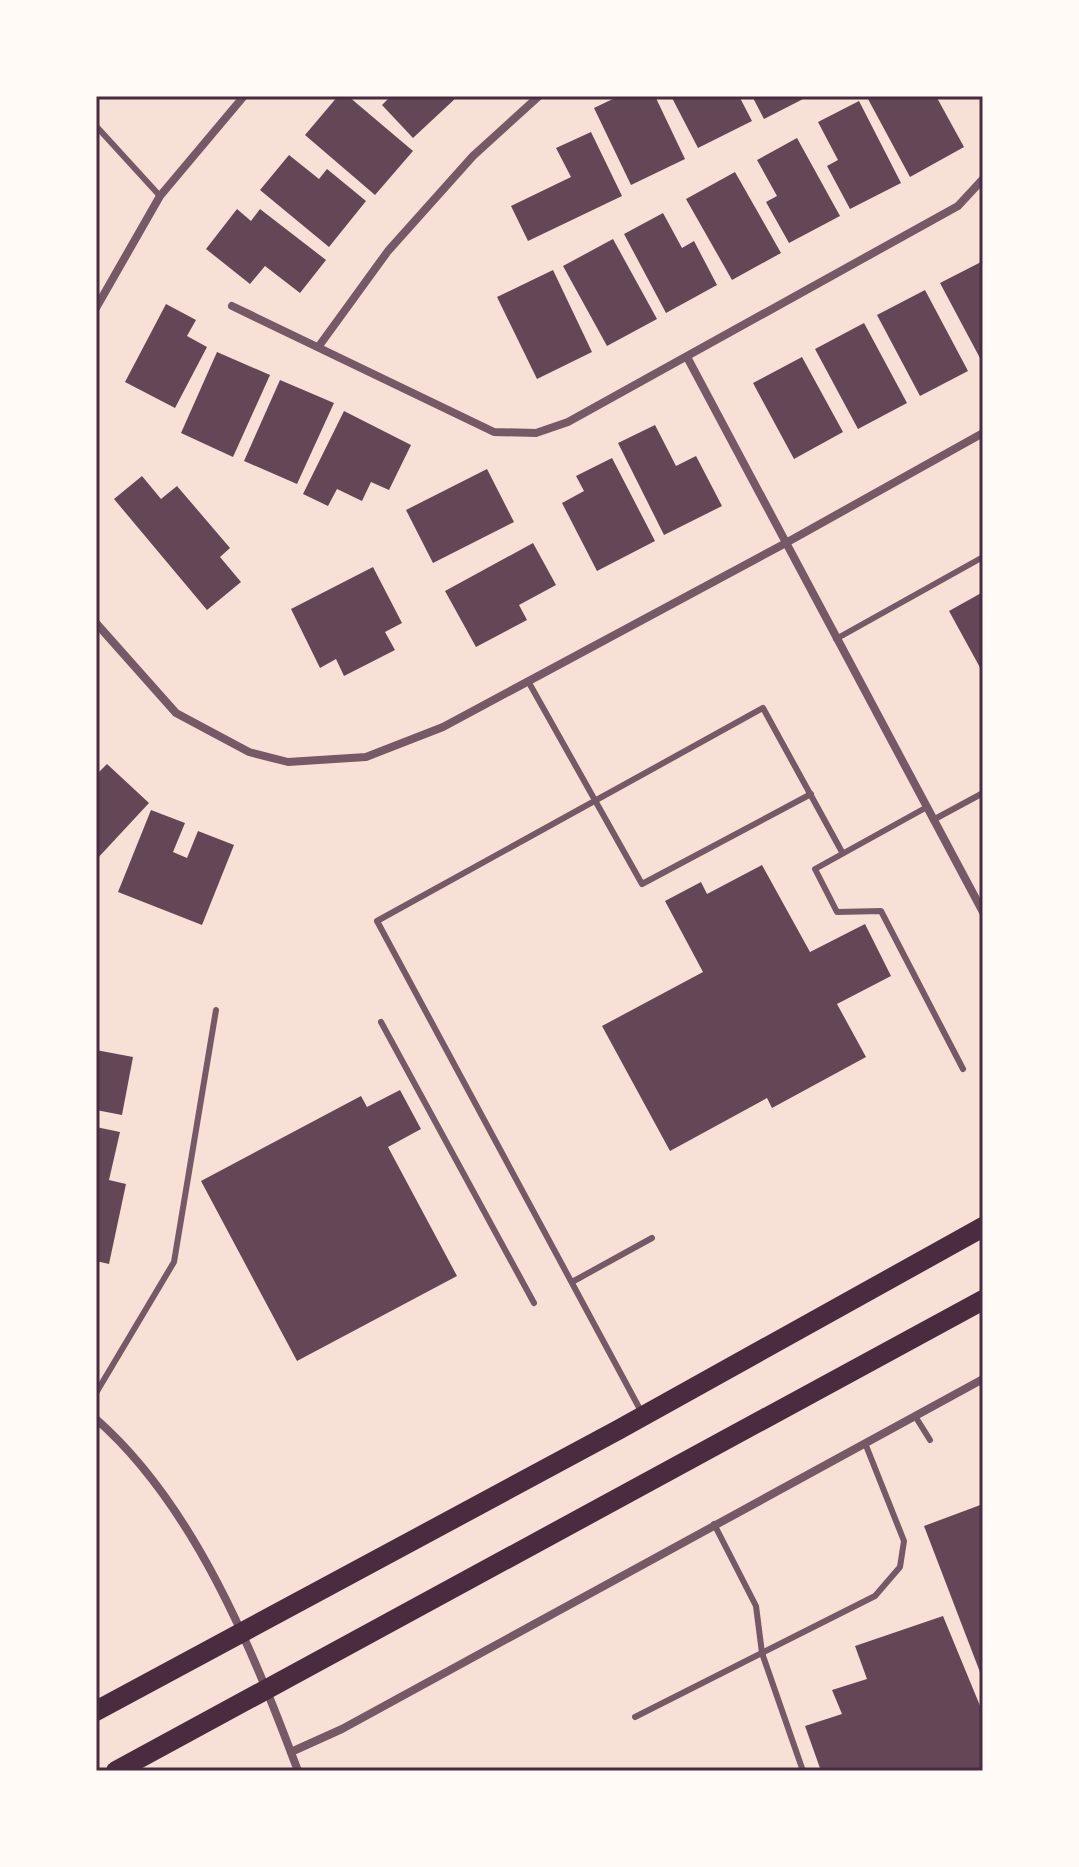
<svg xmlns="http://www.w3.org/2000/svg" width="1079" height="1867" font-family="'PT Sans',sans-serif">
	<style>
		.building { fill: #644757 }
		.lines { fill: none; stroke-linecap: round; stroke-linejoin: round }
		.service { stroke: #755966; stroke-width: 6 }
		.minor { stroke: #755966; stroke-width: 8 }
		.primary { stroke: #4a2c40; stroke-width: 20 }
		.neatline { fill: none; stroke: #4a2c40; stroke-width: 3 }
	</style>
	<rect width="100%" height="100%" fill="#f7e1d7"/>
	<g class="building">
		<polygon points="338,96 348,96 413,151 375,195 305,135"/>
		<polygon points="391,96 458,96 413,138 382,105"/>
		<polygon points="619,96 655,96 685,159 631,185 594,108"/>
		<polygon points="671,96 739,96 752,121 698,148"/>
		<polygon points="752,96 809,96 764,119"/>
		<polygon points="873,96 936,96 964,147 910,177 868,99"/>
		<polygon points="859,101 901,183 850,209 827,166 838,160 818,122"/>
		<polygon points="591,132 622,196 528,241 511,206 571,177 556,148"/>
		<polygon points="797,138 840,216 789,243 766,202 777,196 757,160"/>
		<polygon points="289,155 319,179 327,169 366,201 329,247 260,190"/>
		<polygon points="735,172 781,253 732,280 686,199"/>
		<polygon points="237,209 251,221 260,209 326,260 300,293 265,266 250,284 206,249"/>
		<polygon points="663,213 682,248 694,241 717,285 666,313 624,234"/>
		<polygon points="613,239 657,319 607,346 563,266"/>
		<polygon points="983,261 983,359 981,360 940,283"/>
		<polygon points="553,270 592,352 537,379 497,297"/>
		<polygon points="925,290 968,371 920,396 877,315"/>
		<polygon points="166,304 196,320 187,336 207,347 175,408 125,382"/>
		<polygon points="864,323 907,403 858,429 815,349"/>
		<polygon points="217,352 270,375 233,457 181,433"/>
		<polygon points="802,357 843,432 794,459 753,383"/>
		<polygon points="280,380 334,403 297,484 244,461"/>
		<polygon points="344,411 411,445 389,490 371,482 362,501 337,489 328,506 303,494"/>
		<polygon points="655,425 676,466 696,456 722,506 664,535 618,443"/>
		<polygon points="612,458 655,541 597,571 562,503 584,491 576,476"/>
		<polygon points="487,469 514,522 433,563 406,510"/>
		<polygon points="142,476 161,499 177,486 230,548 220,557 241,582 207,610 114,499"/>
		<polygon points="533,543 556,585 519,605 527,620 476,647 445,591"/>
		<polygon points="373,567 402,623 385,632 395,650 344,676 336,659 320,668 291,609"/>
		<polygon points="983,592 983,673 949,611"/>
		<polygon points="107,764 149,803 96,860 96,775"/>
		<polygon points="151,810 185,823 173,852 187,858 198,831 234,845 202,925 118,892"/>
		<polygon points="762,865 810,952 865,924 891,976 837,1004 866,1057 772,1108 767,1098 670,1151 602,1026 703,972 665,901 701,882 707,894"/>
		<polygon points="96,1050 133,1057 122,1115 96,1110"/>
		<polygon points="400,1090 421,1129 388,1147 457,1276 297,1361 201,1181 361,1096 367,1107"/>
		<polygon points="96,1127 120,1132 109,1180 126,1184 109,1264 96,1261"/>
		<polygon points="983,1504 983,1680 924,1526"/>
		<polygon points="943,1616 983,1713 983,1771 821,1771 805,1726 842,1714 832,1690 867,1679 855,1646"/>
	</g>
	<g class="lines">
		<g class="service">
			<polyline points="96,126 160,196"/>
			<polyline points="836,639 983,557"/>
			<polyline points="528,681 642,884 811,794"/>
			<polyline points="927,807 815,869 837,912 881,911 963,1069"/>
			<polyline points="933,820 983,793"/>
			<polyline points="381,1022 534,1303"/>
			<polyline points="572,1282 652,1238"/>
			<polyline points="96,1393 174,1262 216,1010"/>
			<polyline points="642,1413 377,921 763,708 842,852"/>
			<polyline points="915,1416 930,1440"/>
			<polyline points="714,1524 756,1606 762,1653 803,1771"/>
			<polyline points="635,1717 875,1596 900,1567 904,1541 865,1443"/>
		</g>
		<g class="minor">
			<polyline points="232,306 494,432 536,433 568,422 958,206 983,179"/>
			<polyline points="96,308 160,196 244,96"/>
			<polyline points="319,346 388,251 473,156 539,96"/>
			<polyline points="687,357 983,912"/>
			<polyline points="96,623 176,713 249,752 288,762 366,757 443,727 784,544 983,433"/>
			<path d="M96 1419C195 1506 253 1651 298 1771"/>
			<polyline points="291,1752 342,1729 983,1379"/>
		</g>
		<g class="primary">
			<polyline points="96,1711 618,1430 983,1227"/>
			<polyline points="116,1771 983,1300"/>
		</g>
	</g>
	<rect width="1079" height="1867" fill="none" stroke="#fffaf5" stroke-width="196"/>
	<rect x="98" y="98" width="883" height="1671" class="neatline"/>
</svg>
